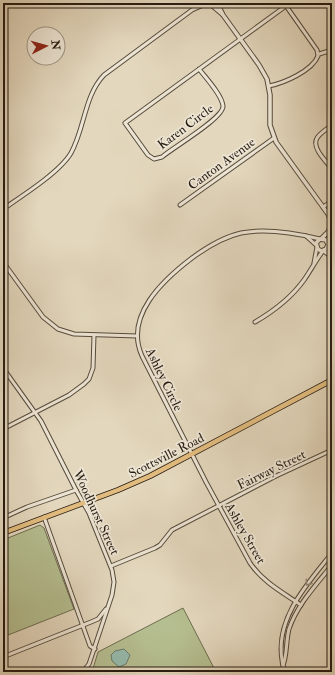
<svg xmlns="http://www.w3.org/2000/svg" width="335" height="675" font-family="'IM FELL Double Pica',serif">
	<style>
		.green { fill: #b5be90; stroke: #6e6d51 }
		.water { fill: #96baac; stroke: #6a7b6e }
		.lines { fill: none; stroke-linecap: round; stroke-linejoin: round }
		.minor-casing { stroke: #564b3d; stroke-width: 5 }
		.tertiary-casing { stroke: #564b3d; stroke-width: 5.5 }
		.primary-casing { stroke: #271c12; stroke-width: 6 }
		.minor { stroke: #ede5d4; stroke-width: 3 }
		.tertiary { stroke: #ede5d4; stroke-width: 3.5 }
		.primary { stroke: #e2bc7e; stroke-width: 4.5 }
		.oneway { stroke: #948b7d }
		.labels { text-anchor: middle; stroke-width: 3.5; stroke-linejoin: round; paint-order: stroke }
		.street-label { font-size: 13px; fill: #271c12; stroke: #ede5d4 }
	</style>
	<rect width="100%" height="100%" fill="#e3d7bd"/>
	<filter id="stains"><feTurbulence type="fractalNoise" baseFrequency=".005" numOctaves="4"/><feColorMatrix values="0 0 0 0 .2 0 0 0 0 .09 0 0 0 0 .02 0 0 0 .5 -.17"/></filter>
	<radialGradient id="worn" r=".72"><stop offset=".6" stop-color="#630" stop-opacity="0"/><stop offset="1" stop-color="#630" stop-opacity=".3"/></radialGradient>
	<g class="green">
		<polygon points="40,525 44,528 74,609 3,637 3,540"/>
		<polygon points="183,608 216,672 92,672 98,652"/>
	</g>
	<polygon class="water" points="124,649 130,655 126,664 119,667 112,661 111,655 115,651"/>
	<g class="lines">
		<g class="minor-casing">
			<g id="minor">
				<polyline points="193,8 198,3"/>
				<polyline points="319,54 329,51"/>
				<path d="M199 69C206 78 222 95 223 106 224 118 172 148 162 157L154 159 148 155 125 123 290 3"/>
				<path d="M269 86C284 83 312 71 318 56L317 50 284 3"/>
				<path d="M332 125C327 129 320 133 317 138 311 148 327 162 332 169"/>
				<polyline points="180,205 274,138"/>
				<polyline points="323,207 332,201"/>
				<path d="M3 209C22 196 60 172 71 153 85 128 84 96 104 75L192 10 208 3"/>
				<polyline points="306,236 316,245"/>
				<polyline points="3,262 43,317 58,329 74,334 137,336"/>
				<polyline points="314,263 317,247"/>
				<path d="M255 322C274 311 291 298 304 280 311 270 316 260 323 251"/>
				<polyline points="3,368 41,421 76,490 89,513 112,570 114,582 112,595 89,664 85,669 79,672"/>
				<polyline points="3,429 69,395 84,384 89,379 93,368 94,335"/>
				<polyline points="44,517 90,646 95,649"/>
				<polyline points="3,518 27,507 76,490"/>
				<polyline points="111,566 155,548 160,545 172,530 276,476 332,450"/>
				<path d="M301 605C282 592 263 582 250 563L206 482 142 356C124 316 163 280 192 258 207 247 223 237 241 233 266 228 295 233 320 239"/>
				<polyline points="3,657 91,622 98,619 106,609"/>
				<path d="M283 665C287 657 286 640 289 629 297 605 316 585 332 565"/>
				<path d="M285 672C284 668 282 664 282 660 275 618 308 583 332 553"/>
			</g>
		</g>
		<g class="tertiary-casing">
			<g id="tertiary">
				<polyline points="209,3 222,14"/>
				<polyline points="217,3 223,15 259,65 267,79 270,95 270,125 276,142 328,214 332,222"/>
				<polyline points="322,238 329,231 331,221"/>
				<polyline points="328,243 332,232"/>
				<polyline points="328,245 326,249 321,251 318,249 316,243 320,239 326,240 332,253"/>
				<polyline points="324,251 332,257"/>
			</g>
		</g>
		<g class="primary-casing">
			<polyline id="primary" points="3,533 118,490 150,476 332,380"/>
		</g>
		<use href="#minor" class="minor"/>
		<use href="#tertiary" class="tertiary"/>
		<use href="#primary" class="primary"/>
	</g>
	<defs><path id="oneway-chevron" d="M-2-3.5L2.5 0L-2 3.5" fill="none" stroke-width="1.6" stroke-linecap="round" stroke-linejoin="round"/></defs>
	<use class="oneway" href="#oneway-chevron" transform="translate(308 583) rotate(127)"/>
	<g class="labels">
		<g class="street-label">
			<text transform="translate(185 126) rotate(-37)" y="5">Karen Circle</text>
			<text transform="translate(221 163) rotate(-36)" y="5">Canton Avenue</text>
			<text transform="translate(165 379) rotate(64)" y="5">Ashley Circle</text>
			<text transform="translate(166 455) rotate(-27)" y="5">Scottsville Road</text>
			<text transform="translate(271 469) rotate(-26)" y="5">Fairway Street</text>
			<text transform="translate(97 512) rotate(65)" y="5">Woodhurst Street</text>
			<text transform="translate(246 533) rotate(60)" y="5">Ashley Street</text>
		</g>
	</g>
	<rect width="335" height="675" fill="none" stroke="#e3d7bd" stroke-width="16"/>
	<rect x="4" y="4" width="327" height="667" fill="none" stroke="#271c12" stroke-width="2"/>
	<rect x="8" y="8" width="319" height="659" fill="none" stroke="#271c12"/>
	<g transform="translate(46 46) rotate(84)"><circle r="19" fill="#ede5d4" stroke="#9e9586"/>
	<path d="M0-3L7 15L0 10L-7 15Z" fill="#8f2418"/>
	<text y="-6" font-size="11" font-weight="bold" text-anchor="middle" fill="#271c12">N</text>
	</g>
	<rect width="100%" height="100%" filter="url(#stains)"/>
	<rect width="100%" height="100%" fill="url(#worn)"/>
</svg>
